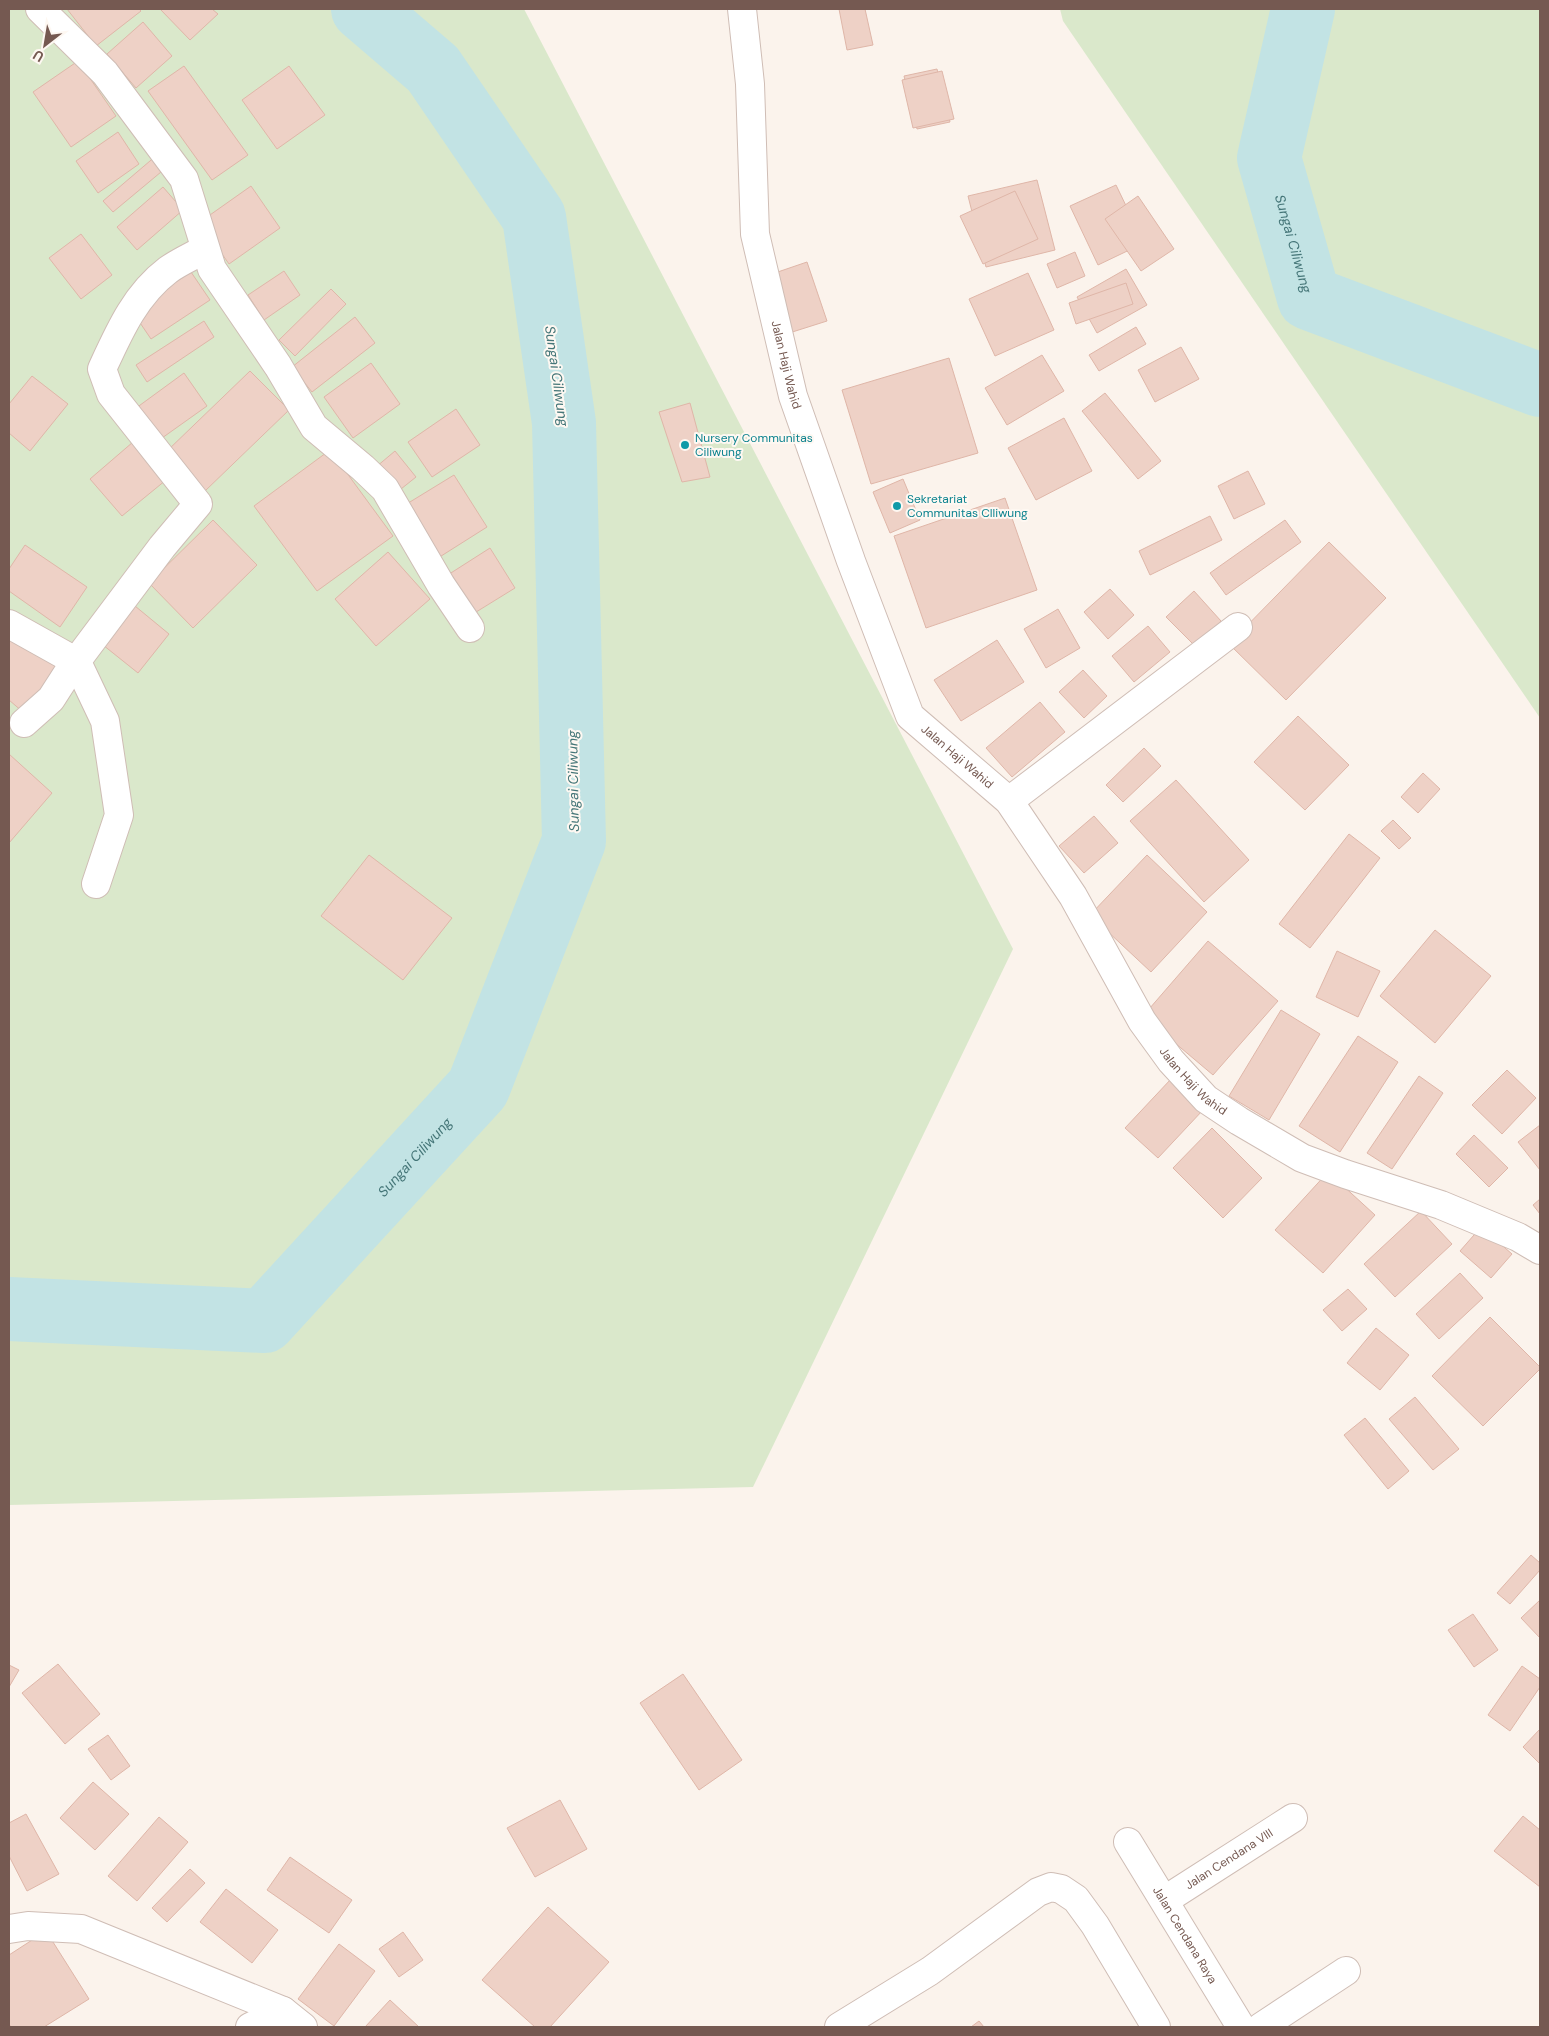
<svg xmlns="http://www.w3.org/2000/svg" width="1549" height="2036" font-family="'DM Sans',sans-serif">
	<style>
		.green { fill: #dae8cb }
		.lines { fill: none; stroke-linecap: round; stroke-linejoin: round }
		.river { stroke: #c2e3e4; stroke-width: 64 }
		.building { fill: #eed1c6; stroke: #dfb6a8 }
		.minor-casing { stroke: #cfbdb5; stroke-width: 30 }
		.minor { stroke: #fff; stroke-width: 28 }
		.culture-dot { fill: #0f9aa8; stroke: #fef8f2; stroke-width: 2 }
		.labels { text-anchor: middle; stroke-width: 4; stroke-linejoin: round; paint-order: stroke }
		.street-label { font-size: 12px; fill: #755951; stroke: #fef8f2 }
		.culture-label { font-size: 12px; fill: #0d838f; stroke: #fef8f2; text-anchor: start }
		.water-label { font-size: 14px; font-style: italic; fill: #457678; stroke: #fef8f2 }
	</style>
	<rect width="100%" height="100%" fill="#fbf3ec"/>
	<g class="green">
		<polygon points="9,9 524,9 1013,949 753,1487 9,1505"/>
		<polygon points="1060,9 1540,9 1540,718 1063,21"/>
	</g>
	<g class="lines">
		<g class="river">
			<path id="s1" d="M1303 9 1269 158 1309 298 1540 385"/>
			<path id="s2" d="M9 1309 264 1321 478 1088 574 841 564 423 534 217 433 69 363 9"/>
		</g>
	</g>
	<g class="building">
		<polygon points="67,9 139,9 141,11 96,46"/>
		<polygon points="160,9 212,9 218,14 190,40"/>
		<polygon points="839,9 865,9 873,45 847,50"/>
		<polygon points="143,22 172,56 136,88 107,54"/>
		<polygon points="78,61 116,116 71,147 33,92"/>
		<polygon points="184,66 248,155 212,180 148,91"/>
		<polygon points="289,66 325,115 277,149 242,100"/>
		<polygon points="937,69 950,122 917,129 904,76"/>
		<polygon points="942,71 954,119 913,128 902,80"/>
		<polygon points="118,132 139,164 98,193 76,161"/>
		<polygon points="157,155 167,167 113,212 103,201"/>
		<polygon points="1037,180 1055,250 986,267 968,196"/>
		<polygon points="1116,185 1144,243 1098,265 1070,206"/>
		<polygon points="251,186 280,228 229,264 200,222"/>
		<polygon points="163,187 183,210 137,250 117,227"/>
		<polygon points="1015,191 1038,239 983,264 960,216"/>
		<polygon points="1138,196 1174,249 1141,271 1105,219"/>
		<polygon points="81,234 112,275 81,299 49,258"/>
		<polygon points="1075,252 1085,276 1057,288 1047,264"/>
		<polygon points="807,262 827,321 786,334 766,276"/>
		<polygon points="1126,269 1147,305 1097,333 1077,297"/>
		<polygon points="284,271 300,295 264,320 248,295"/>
		<polygon points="191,272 210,300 151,339 132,311"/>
		<polygon points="1028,273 1054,330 995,356 969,299"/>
		<polygon points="1126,283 1133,304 1076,324 1069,303"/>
		<polygon points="331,289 346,304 295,356 279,340"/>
		<polygon points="355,317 375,343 312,392 292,367"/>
		<polygon points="204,321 214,337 147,382 136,365"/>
		<polygon points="1136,327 1146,344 1099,371 1089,355"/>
		<polygon points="1181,347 1199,379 1155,402 1138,370"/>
		<polygon points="1042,355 1064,391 1007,425 985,388"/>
		<polygon points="949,358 978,453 871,484 842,390"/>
		<polygon points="371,363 400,404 353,438 324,397"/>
		<polygon points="250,371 289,410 205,491 167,451"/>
		<polygon points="184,373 207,406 155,443 132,411"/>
		<polygon points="32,376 68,404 30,451 9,433 9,404"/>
		<polygon points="1105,393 1161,461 1138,479 1082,411"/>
		<polygon points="690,403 710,477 682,482 659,412"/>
		<polygon points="456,409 480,445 432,477 408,442"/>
		<polygon points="1064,418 1092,471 1036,500 1008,448"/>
		<polygon points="133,442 166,480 122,516 90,479"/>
		<polygon points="330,450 393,536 317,591 254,506"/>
		<polygon points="395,451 416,477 396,493 376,467"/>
		<polygon points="1248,471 1265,504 1234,519 1218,486"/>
		<polygon points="454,475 487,527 438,558 405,505"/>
		<polygon points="903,479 920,520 890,533 873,492"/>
		<polygon points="1005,498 1037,590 926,628 894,536"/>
		<polygon points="1210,516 1222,540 1150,575 1139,551"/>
		<polygon points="213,520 257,565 193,628 149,583"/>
		<polygon points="1285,520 1301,542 1226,595 1210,573"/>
		<polygon points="1329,542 1386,598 1286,700 1229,644"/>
		<polygon points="25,545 87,587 60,627 9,591 9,569"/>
		<polygon points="490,548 515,588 468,617 443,578"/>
		<polygon points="388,552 430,599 376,646 335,599"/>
		<polygon points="1110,589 1134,615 1108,639 1084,612"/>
		<polygon points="1194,591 1221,621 1195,646 1166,617"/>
		<polygon points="135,606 169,634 138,673 103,645"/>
		<polygon points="1058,609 1080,648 1046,668 1024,629"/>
		<polygon points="1148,626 1170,652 1134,682 1112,656"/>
		<polygon points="18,631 61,665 23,712 9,700 9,642"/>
		<polygon points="997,640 1024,682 961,721 934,680"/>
		<polygon points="1083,670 1107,696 1084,718 1059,692"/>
		<polygon points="1040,702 1065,732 1012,777 986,748"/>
		<polygon points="1298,716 1349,765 1305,810 1254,762"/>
		<polygon points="1144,748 1161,766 1123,802 1106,785"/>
		<polygon points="9,754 52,793 9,843"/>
		<polygon points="1423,773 1440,789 1418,813 1401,797"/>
		<polygon points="1176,780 1249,860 1204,902 1130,821"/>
		<polygon points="1094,816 1118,843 1084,873 1059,846"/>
		<polygon points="1393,820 1411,838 1399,849 1381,831"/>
		<polygon points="1349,834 1380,858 1310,948 1279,924"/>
		<polygon points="369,855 452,918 403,980 321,916"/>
		<polygon points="1147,855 1207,912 1151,972 1090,915"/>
		<polygon points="1435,930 1491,976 1435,1043 1380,996"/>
		<polygon points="1208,941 1278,1001 1213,1075 1143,1016"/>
		<polygon points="1337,951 1380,971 1358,1017 1316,997"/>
		<polygon points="1281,1010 1320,1034 1269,1120 1229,1096"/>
		<polygon points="1358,1036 1398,1062 1340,1152 1299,1126"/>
		<polygon points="1507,1070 1536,1098 1502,1134 1472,1105"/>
		<polygon points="1419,1076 1443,1093 1392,1169 1367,1153"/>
		<polygon points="1171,1079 1203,1110 1158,1158 1125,1128"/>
		<polygon points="1540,1125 1540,1170 1518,1142"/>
		<polygon points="1212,1128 1262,1178 1223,1218 1173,1168"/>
		<polygon points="1474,1135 1508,1168 1489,1187 1456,1154"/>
		<polygon points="1328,1172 1375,1215 1323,1273 1275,1230"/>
		<polygon points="1540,1199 1540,1214 1533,1205"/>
		<polygon points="1421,1211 1452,1244 1395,1297 1364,1264"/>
		<polygon points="1481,1227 1512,1254 1491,1278 1460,1251"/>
		<polygon points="1460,1273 1483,1298 1439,1339 1416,1314"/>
		<polygon points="1348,1289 1367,1309 1342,1331 1323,1310"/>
		<polygon points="1490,1317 1540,1367 1540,1369 1483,1426 1432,1376"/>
		<polygon points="1376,1328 1409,1355 1380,1390 1347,1363"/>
		<polygon points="1415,1397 1459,1449 1433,1470 1389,1419"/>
		<polygon points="1365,1418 1409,1471 1388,1489 1344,1435"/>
		<polygon points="1531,1555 1540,1563 1540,1570 1510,1604 1497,1593"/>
		<polygon points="1540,1600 1540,1638 1521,1618"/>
		<polygon points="1473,1614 1498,1650 1474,1667 1448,1630"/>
		<polygon points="58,1664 100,1714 65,1744 22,1693"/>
		<polygon points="9,1665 19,1670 9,1687"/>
		<polygon points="1522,1666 1540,1679 1540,1687 1510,1731 1488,1715"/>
		<polygon points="683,1674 742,1760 699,1790 640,1703"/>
		<polygon points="1540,1729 1540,1764 1523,1747"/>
		<polygon points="108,1735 130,1766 111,1780 88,1749"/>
		<polygon points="93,1782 129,1814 95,1850 60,1818"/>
		<polygon points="560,1800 587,1849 535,1877 507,1828"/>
		<polygon points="26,1814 59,1874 27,1891 9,1856 9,1823"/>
		<polygon points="1523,1816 1540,1830 1540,1887 1494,1851"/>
		<polygon points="159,1817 188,1842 137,1901 108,1876"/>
		<polygon points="290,1857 352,1900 329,1933 267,1890"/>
		<polygon points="190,1869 205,1883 167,1922 152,1908"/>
		<polygon points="226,1889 278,1930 252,1963 200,1922"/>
		<polygon points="548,1907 609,1962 550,2027 535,2027 482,1980"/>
		<polygon points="46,1931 89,1999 44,2027 11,2027 9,2024 9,1955"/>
		<polygon points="403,1932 423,1960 399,1977 379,1949"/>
		<polygon points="339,1944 375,1971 334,2026 298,1999"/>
		<polygon points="390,2000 419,2027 365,2027"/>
		<polygon points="979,2021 984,2027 971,2027"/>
	</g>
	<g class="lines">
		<g class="minor-casing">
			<g id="minor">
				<polyline points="40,9 105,73 184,179 212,269 278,366 314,427 363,468 385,489 441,585 470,628"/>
				<path id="s3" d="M742 9 750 84 755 234 793 396 851 561 910 716 1009 801 1073 896 1142 1021 1171 1061 1206 1099 1239 1121 1302 1158 1345 1174 1441 1205 1518 1237 1540 1250"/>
				<polyline points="9,624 77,662 105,721 119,815 96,884"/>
				<path d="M24 723 51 699 69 671 162 547 198 504 111 394 102 369C119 332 135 295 168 270 179 262 193 256 205 249"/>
				<polyline points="1009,801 1238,627"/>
				<path id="s4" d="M1128 1842 1241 2027"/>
				<path id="s5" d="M1165 1900 1293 1818"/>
				<polyline points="9,1929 28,1926 81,1929 283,2011 303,2027"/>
				<polyline points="250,2027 283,2011"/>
				<polyline points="839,2027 930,1971 1038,1892 1051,1887 1061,1889 1076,1899 1095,1925 1156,2027"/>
				<polyline points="1261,2027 1346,1971"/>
			</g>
		</g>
		<use href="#minor" class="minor"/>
	</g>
	<g class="culture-dot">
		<circle cx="685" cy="445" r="5"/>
		<circle cx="897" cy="506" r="5"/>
	</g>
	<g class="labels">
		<g class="street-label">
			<text dy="4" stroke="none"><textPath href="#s3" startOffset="360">Jalan Haji Wahid</textPath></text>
			<text dy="4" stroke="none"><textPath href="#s3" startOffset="795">Jalan Haji Wahid</textPath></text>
			<text dy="4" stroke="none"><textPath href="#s3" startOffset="1200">Jalan Haji Wahid</textPath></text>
			<text dy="4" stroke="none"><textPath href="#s5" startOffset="76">Jalan Cendana VIII</textPath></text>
			<text dy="4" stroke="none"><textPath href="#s4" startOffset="109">Jalan Cendana Raya</textPath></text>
		</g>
		<g class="culture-label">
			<text x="695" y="442">Nursery Communitas<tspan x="695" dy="14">Ciliwung</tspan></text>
			<text x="907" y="503">Sekretariat<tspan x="907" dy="14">Communitas CIliwung</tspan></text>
		</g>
		<g class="water-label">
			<text dy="5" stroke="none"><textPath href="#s1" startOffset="242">Sungai Ciliwung</textPath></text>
			<text transform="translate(557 376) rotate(82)" y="5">Sungai Ciliwung</text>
			<text transform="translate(573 781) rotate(-91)" y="5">Sungai Ciliwung</text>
			<text dy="5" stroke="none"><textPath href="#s2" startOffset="478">Sungai Ciliwung</textPath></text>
		</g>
	</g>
	<rect width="1549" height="2036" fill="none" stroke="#755951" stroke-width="20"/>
	<g transform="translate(45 45) rotate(211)" stroke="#fef8f2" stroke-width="4" paint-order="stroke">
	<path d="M0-4L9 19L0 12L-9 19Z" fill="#755951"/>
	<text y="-8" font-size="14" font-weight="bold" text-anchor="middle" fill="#755951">U</text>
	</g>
</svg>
